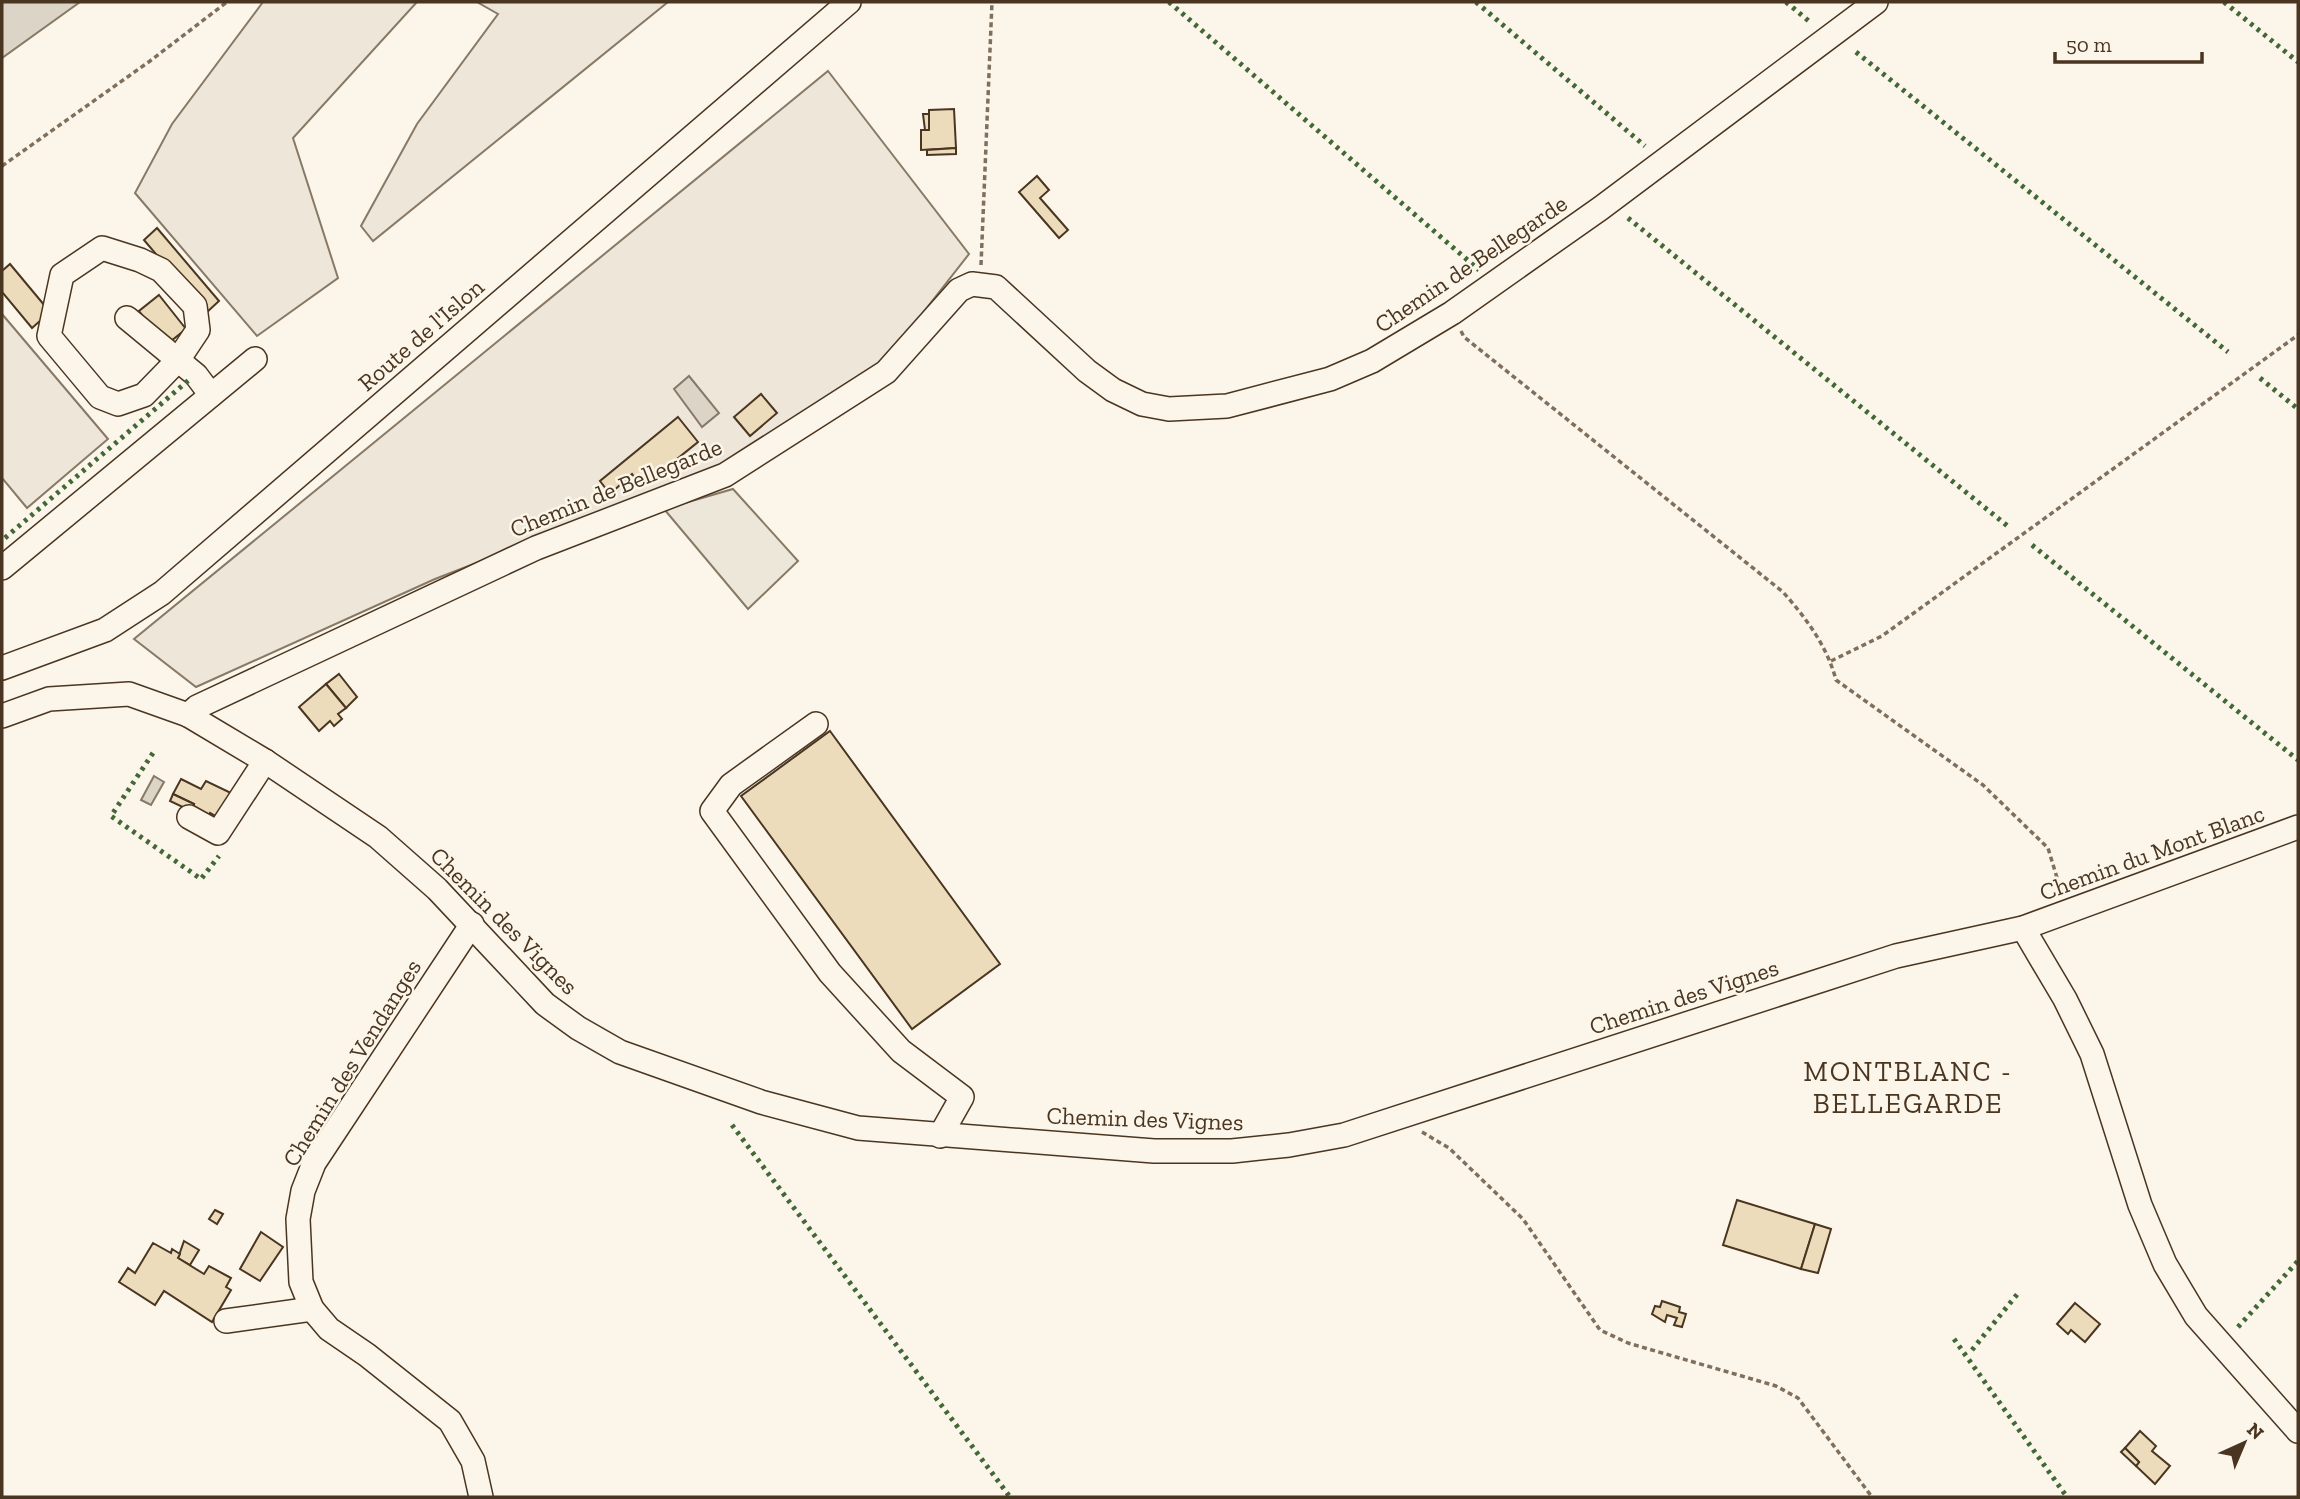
<svg xmlns="http://www.w3.org/2000/svg" width="2300" height="1499" font-family="'Zilla Slab',serif">
	<style>
		.green { fill: #ede6d9; stroke: #887966; stroke-width: 2 }
		.parking { fill: #ede7d9; stroke: #887966; stroke-width: 2 }
		.water { fill: #dcd4c6; stroke: #887966; stroke-width: 2 }
		.building { fill: #ecdcbc; stroke: #4a3520; stroke-width: 2 }
		.lines { fill: none; stroke-linecap: round; stroke-linejoin: round }
		.minor-casing { stroke: #4a3520; stroke-width: 26 }
		.path { stroke: #7f6f5c; stroke-width: 3.5; stroke-dasharray: 5 3.5; stroke-linecap: butt }
		.minor { stroke: #fbf6e9; stroke-width: 23 }
		.hedge { stroke: #436837; stroke-width: 5; stroke-dasharray: 3.5 5; stroke-linecap: butt }
		.labels { text-anchor: middle; stroke-width: 5; stroke-linejoin: round; paint-order: stroke }
		.street-label { font-size: 24px; fill: #4a3520; stroke: #fbf6e9 }
		.quarter-label { font-size: 28px; letter-spacing: 2px; fill: #4a3520; stroke: #fbf6e9 }
	</style>
	<rect width="100%" height="100%" fill="#fbf6e9"/>
	<g class="green">
		<polygon points="263,2 417,2 293,138 338,278 257,336 135,193 172,124"/>
		<polygon points="477,2 668,2 373,241 361,226 417,124 498,14"/>
		<polygon points="828,71 969,254 882,365 716,470 435,579 196,687 134,639"/>
		<polygon points="2,314 108,439 27,508 2,478"/>
	</g>
	<polygon class="parking" points="733,489 798,561 748,609 664,509"/>
	<g class="water">
		<polygon points="2,2 80,2 2,58"/>
		<polygon points="689,376 719,413 702,427 674,389"/>
		<polygon points="154,776 164,782 151,805 141,800"/>
	</g>
	<g class="building">
		<polygon points="954,109 956,148 921,150 921,130 929,130 929,110"/>
		<polygon points="923,114 929,114 929,130 925,130"/>
		<polygon points="956,148 956,154 927,155 927,150"/>
		<polygon points="1037,176 1049,190 1040,198 1068,230 1059,238 1019,192"/>
		<polygon points="157,228 219,301 206,313 144,240"/>
		<polygon points="10,264 50,312 32,328 2,292 2,271"/>
		<polygon points="159,295 186,329 166,345 139,311"/>
		<polygon points="761,394 777,413 750,436 734,417"/>
		<polygon points="678,417 698,442 642,487 632,474 610,494 600,481"/>
		<polygon points="339,674 357,697 346,708 326,684"/>
		<polygon points="326,684 346,708 338,714 342,719 334,726 330,721 319,731 299,707"/>
		<polygon points="830,731 1000,964 912,1029 741,796"/>
		<polygon points="181,779 201,789 206,781 231,793 219,818 210,813 207,819 191,811 194,804 173,794"/>
		<polygon points="173,794 194,804 191,811 170,801"/>
		<polygon points="1737,1200 1815,1224 1801,1269 1723,1245"/>
		<polygon points="215,1210 223,1214 217,1224 209,1219"/>
		<polygon points="1815,1224 1831,1229 1818,1273 1801,1269"/>
		<polygon points="261,1232 283,1247 260,1281 240,1269"/>
		<polygon points="184,1241 199,1250 190,1265 178,1258"/>
		<polygon points="153,1243 171,1253 172,1249 180,1254 178,1258 204,1274 209,1266 231,1278 226,1287 231,1290 212,1322 164,1291 155,1305 119,1282 128,1268 135,1273"/>
		<polygon points="1662,1301 1680,1307 1679,1312 1686,1314 1682,1327 1674,1325 1677,1318 1667,1315 1665,1322 1652,1314 1655,1306 1660,1307"/>
		<polygon points="2075,1303 2100,1324 2085,1342 2071,1330 2068,1334 2057,1324"/>
		<polygon points="2140,1431 2156,1446 2152,1451 2170,1466 2155,1484 2136,1466 2139,1462 2125,1448"/>
		<polygon points="2125,1448 2139,1462 2136,1466 2121,1452"/>
	</g>
	<g class="lines">
		<g class="minor-casing">
			<g id="minor">
				<polygon points="102,248 140,260 161,270 195,306 198,330 178,360 144,395 118,404 100,397 49,336 62,275"/>
				<polyline points="127,318 196,375 211,395"/>
				<polyline points="2,568 255,359"/>
				<polyline points="2,668 105,630 162,593 849,2"/>
				<polyline points="188,715 197,707 536,548 725,475 886,372 959,290 972,284 996,287 1087,371 1113,390 1142,404 1169,409 1227,406 1330,379 1372,361 1452,313 1601,208 1876,2"/>
				<polyline points="2,716 49,699 129,694 188,715 265,761 378,837 437,889 545,1004 578,1028 620,1052 761,1102 858,1128 1154,1151 1232,1151 1289,1145 1344,1135 1896,956 2023,928 2298,827"/>
				<polyline points="816,724 731,785 712,811 830,973 901,1051 962,1097 940,1136"/>
				<polyline points="189,817 218,833 265,761"/>
				<polyline points="472,924 314,1163 303,1191 298,1219 301,1282 312,1309 329,1329 367,1355 450,1421 473,1461 481,1497"/>
				<polyline points="2023,928 2065,999 2092,1054 2140,1205 2165,1264 2196,1316 2298,1431"/>
				<polyline points="226,1321 312,1309"/>
			</g>
		</g>
		<g class="path">
			<polyline points="2,166 150,61 227,2"/>
			<polyline points="981,265 992,2"/>
			<path d="M1461 331 1464 337 1783 592C1806 618 1827 646 1836 680L1983 785 2048 848 2061 891"/>
			<polyline points="1831,661 1882,636 2298,335"/>
			<polyline points="1422,1132 1449,1148 1523,1219 1600,1330 1628,1343 1776,1386 1798,1398 1872,1497"/>
		</g>
		<use href="#minor" class="minor"/>
		<g class="hedge">
			<polyline points="1169,2 1479,270"/>
			<polyline points="1476,2 1645,146"/>
			<polyline points="1786,2 1810,22"/>
			<polyline points="2224,2 2298,62"/>
			<polyline points="1856,52 2228,352"/>
			<polyline points="1628,218 2010,528"/>
			<polyline points="2260,378 2298,409"/>
			<polyline points="5,538 190,379"/>
			<polyline points="2032,545 2298,760"/>
			<polyline points="153,753 111,816 201,879 219,856"/>
			<polyline points="732,1125 1010,1497"/>
			<polyline points="2238,1327 2298,1261"/>
			<polyline points="1954,1339 2067,1497"/>
			<polyline points="1972,1350 2019,1292"/>
		</g>
	</g>
	<g class="labels">
		<g class="street-label">
			<text transform="translate(1471 264) rotate(-34)" y="8">Chemin de Bellegarde</text>
			<text transform="translate(421 335) rotate(-41)" y="8">Route de l'Islon</text>
			<text transform="translate(616 488) rotate(-22)" y="8">Chemin de Bellegarde</text>
			<text transform="translate(2152 853) rotate(-20)" y="8">Chemin du Mont Blanc</text>
			<text transform="translate(504 921) rotate(45)" y="8">Chemin des Vignes</text>
			<text transform="translate(1684 997) rotate(-18)" y="8">Chemin des Vignes</text>
			<text transform="translate(352 1063) rotate(-58)" y="8">Chemin des Vendanges</text>
			<text transform="translate(1145 1119) rotate(2)" y="8">Chemin des Vignes</text>
		</g>
		<g class="quarter-label">
			<text x="1908" y="1081">MONTBLANC -<tspan x="1908" dy="32">BELLEGARDE</tspan></text>
		</g>
	</g>
	<rect width="2300" height="1499" fill="none" stroke="#4a3520" stroke-width="7"/>
	<g transform="translate(2244 1443) rotate(44)" stroke="#fbf6e9" stroke-width="5" paint-order="stroke">
	<path d="M0-5L12 26L0 18L-12 26Z" fill="#4a3520"/>
	<text y="-10" font-size="19" font-weight="bold" text-anchor="middle" fill="#4a3520">N</text>
	</g>
	<path d="M2055 52v10h147v-10" fill="none" stroke="#4a3520" stroke-width="3.5"/>
	<text x="2066" y="52" font-size="21" fill="#4a3520" stroke="#fbf6e9" stroke-width="5" paint-order="stroke">50 m</text>
</svg>
